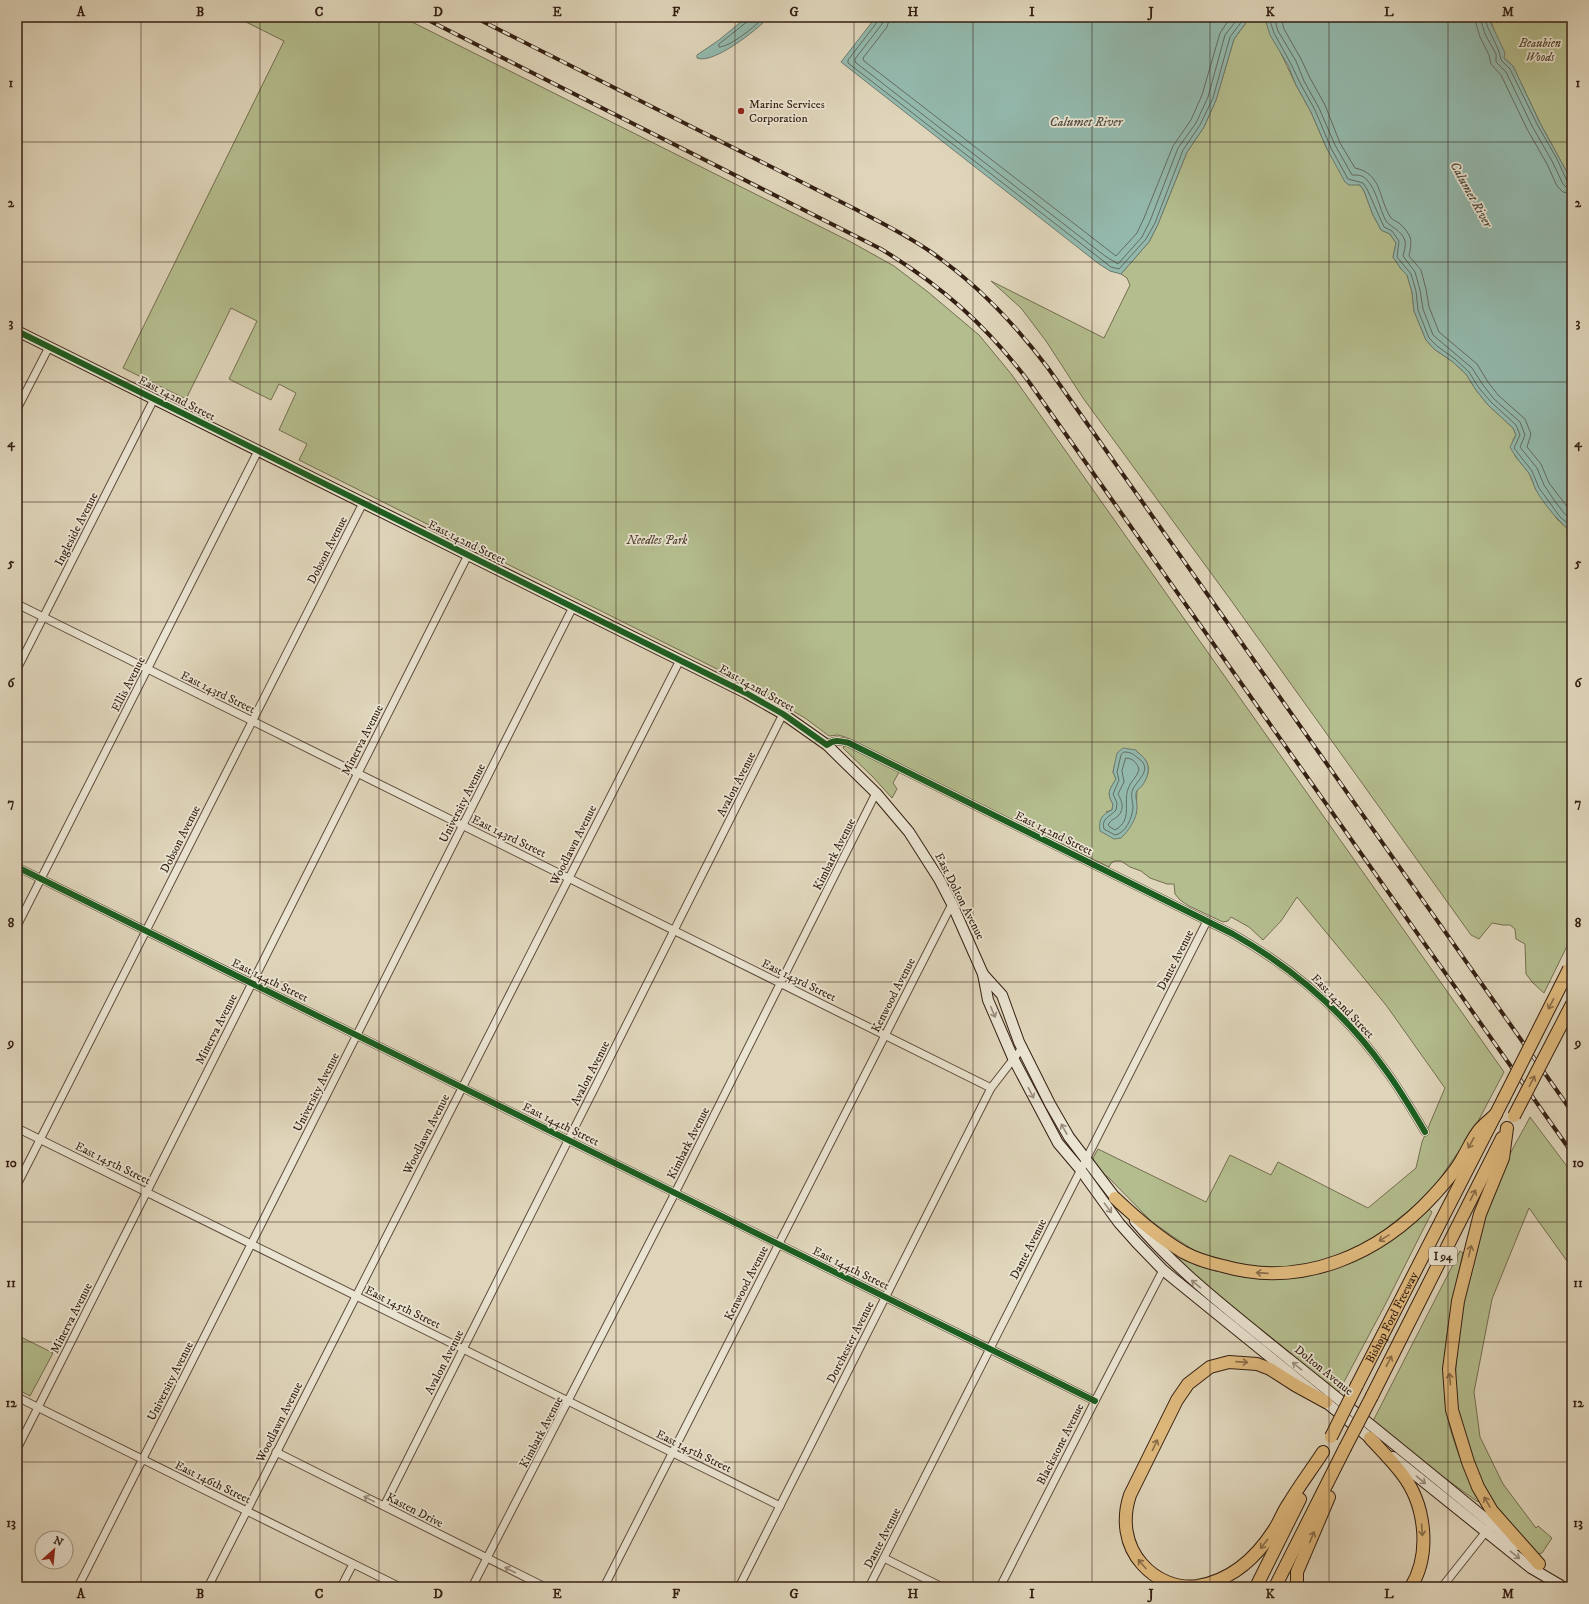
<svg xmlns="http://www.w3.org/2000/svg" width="1589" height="1604" font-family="'IM FELL DW Pica',serif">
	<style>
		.green { fill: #b4bd8e; stroke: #746e50; fill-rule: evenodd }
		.water { fill: #93b9ad; stroke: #6d7b6f }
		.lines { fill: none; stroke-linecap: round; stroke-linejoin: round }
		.shore { stroke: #646c60; stroke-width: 1 }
		.street-casing { stroke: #5f4c3c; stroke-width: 9 }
		.secondary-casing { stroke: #341f12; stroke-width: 12 }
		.highway-casing { stroke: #341f12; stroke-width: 14 }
		.street { stroke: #eae4d2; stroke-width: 7 }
		.secondary { stroke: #eae4d2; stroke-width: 10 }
		.highway { stroke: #e0ba7d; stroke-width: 12 }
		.rail-casing { stroke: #341f12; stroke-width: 4 }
		.rail { stroke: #eae4d2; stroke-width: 2.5; stroke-dasharray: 8; stroke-linecap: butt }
		.highway-bridge-casing { stroke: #341f12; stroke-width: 14; stroke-linecap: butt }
		.highway-bridge { stroke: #e0ba7d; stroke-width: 12 }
		.cycleway-casing { stroke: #eae4d2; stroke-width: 8 }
		.cycleway { stroke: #1b5e20; stroke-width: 6 }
		.oneway { stroke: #8a6c48 }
		.oneway2 { stroke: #988b7c }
		.grid { fill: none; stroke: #341f12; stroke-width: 1; stroke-opacity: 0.55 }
		.poi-dot { fill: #8f2418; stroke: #eae4d2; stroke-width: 1.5 }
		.labels { text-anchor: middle; stroke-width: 3.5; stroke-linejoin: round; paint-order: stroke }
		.shield { fill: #eae4d2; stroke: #6b5a4c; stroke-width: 1 }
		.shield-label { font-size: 11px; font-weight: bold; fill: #341f12 }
		.park-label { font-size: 12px; font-style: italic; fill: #544631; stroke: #eae4d2 }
		.poi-label { font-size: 12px; fill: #341f12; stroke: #eae4d2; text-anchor: start }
		.street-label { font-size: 12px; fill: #341f12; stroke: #eae4d2 }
		.water-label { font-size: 13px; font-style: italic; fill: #504d40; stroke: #eae4d2 }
		.neatline { fill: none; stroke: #341f12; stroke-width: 1.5 }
		.grid-label { font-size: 13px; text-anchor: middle; font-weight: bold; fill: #341f12 }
	</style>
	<rect width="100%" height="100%" fill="#dfd5ba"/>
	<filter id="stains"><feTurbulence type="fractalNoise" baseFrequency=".005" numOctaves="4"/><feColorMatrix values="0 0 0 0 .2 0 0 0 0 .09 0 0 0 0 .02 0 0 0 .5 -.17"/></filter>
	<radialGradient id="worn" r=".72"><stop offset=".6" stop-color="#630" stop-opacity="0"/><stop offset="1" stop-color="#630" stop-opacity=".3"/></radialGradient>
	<g class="green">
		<path d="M236 17H402L851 242 894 266 928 292 979 335 1012 375 1504 1072 1474 1129 1439 1180 1417 1204 1383 1231 1351 1252 1318 1264 1284 1268 1249 1267 1219 1260 1195 1251 1172 1236 1151 1221 1109 1178 1096 1168 1093 1158 1098 1149 1206 1202 1230 1155 1271 1175 1278 1162 1368 1208 1416 1168 1422 1142 1445 1088 1386 1005 1297 897 1281 921 1263 940 1249 927 1231 917 1228 921 1223 922 1189 906 1180 900 1175 894 1174 884H1167L1150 878 1141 871 1130 867 1121 861H1115L1111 863 1109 867 1006 817 845 737 838 735 829 736 805 718 743 682 299 460 307 444 279 430 296 393 279 384 271 400 229 379 257 321 231 308 186 399 123 368 284 41ZM1137 752C1154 763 1150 778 1137 790L1136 814 1106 812 1112 810 1113 804C1106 793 1110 789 1116 779L1113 772 1115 763Z"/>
		<polygon points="1255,17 1262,18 1266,22 1296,85 1311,112 1327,149 1355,184 1360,185 1364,191 1373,215 1381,230 1390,234 1396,243 1393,257 1401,269 1407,275 1412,292 1414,311 1426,340 1434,349 1453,362 1466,374 1476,390 1488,405 1513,428 1516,435 1513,440 1515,456 1529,473 1536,490 1557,519 1572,533 1572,936 1544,993 1533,983 1526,974 1525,944 1516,939 1515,929 1510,925 1503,925 1492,923 1479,939 1471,935 1230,599 1083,398 1046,341 1021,308 991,281 1104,338 1130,285 1127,278 1121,274 1149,242 1158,224 1187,152 1204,127 1216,100 1234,39 1248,20"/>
		<polygon points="1488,17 1572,17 1572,187 1569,176 1540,123 1513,66 1504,58 1492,24"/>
		<polygon points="844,746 848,746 899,772 893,783 897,789 892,798 873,777 843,748"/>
		<path d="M1530 1117 1572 1173V1268L1529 1208 1492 1299 1474 1392 1480 1437 1503 1484 1536 1528 1538 1526 1552 1538 1542 1553 1537 1554 1531 1549 1533 1547C1518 1532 1502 1516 1491 1498 1476 1472 1466 1443 1459 1413 1453 1388 1456 1360 1459 1335 1466 1274 1482 1215 1507 1160 1514 1145 1523 1131 1530 1117Z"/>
		<polygon points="1428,1208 1432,1212 1385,1305 1338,1393 1192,1273 1164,1247 1212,1269 1244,1277 1284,1279 1325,1272 1360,1258"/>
		<path d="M1460 1251 1463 1253C1451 1308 1436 1367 1449 1424 1456 1451 1467 1476 1480 1500L1478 1502 1424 1463 1373 1421Z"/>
		<polygon points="17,1335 53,1353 30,1396 17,1389"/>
	</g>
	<g class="water">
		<path d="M747 17H769C758 29 713 65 697 58V55L719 40Z"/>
		<path d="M876 17H1488L1505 53 1504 58 1513 66 1540 123 1569 176 1572 187V533C1558 520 1545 506 1536 490 1533 484 1532 477 1528 472 1522 464 1515 457 1510 447L1516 435 1513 428 1488 405 1476 390 1466 374 1453 362 1434 349 1426 340 1414 311 1412 292 1407 275 1401 269 1393 257 1396 243 1390 234 1381 230 1373 215 1364 191 1360 185H1349L1345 182 1327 149 1311 112 1296 85 1288 65 1270 35 1266 22 1262 18 1255 17 1248 20 1234 39 1216 100 1204 127 1187 152 1158 224 1149 242 1121 274 1110 271 1099 264 841 62Z"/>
		<path d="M1123 748 1136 750 1137 752C1151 761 1151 773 1142 786 1139 789 1137 789 1136 793 1135 797 1137 801 1137 805 1138 818 1129 830 1121 838L1114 839 1100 831C1098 820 1102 814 1112 810L1113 804C1106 793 1110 789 1116 779L1113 772 1117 753Z"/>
	</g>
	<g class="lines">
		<g class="shore">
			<path d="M749 17 748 21 719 44V47C730 47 756 26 764 17"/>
			<polyline points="879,17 878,21 848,60 848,63 1102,260 1111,267 1119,269 1146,239 1155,223 1183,150 1200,125 1213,98 1230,37 1245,17"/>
			<polyline points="884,17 882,24 855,59 855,62 1105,256 1118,264 1142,237 1150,221 1178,148 1196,123 1208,97 1225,35 1239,17"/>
			<polyline points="890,17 887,27 863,58 864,61 1116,256 1137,233 1144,218 1173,146 1191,120 1202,95 1220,33 1231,17"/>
			<polyline points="1267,17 1270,21 1274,33 1291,64 1300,83 1315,110 1331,148 1348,179 1363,183 1367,189 1384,227 1392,231 1399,241 1397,257 1411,274 1416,291 1418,310 1429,338 1437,346 1455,359 1469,372 1479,388 1491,402 1516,425 1520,435 1514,448 1532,471 1539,488 1550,503 1560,517 1572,527"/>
			<path d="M1274 17 1278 31 1296 61 1304 81 1319 108 1335 145 1352 175C1357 175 1363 175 1366 179 1377 190 1379 208 1386 221 1390 227 1402 230 1405 241 1406 246 1404 252 1403 256L1415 272 1420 290 1423 309 1433 335 1472 368 1483 385 1494 399 1520 422 1525 435 1520 447 1537 468 1544 485 1554 500 1564 513 1572 521"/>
			<path d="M1281 17 1284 29 1301 59 1310 78 1325 105 1340 143 1355 168C1383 174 1378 199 1391 218 1393 220 1396 221 1399 223 1403 226 1408 232 1410 237 1412 243 1410 250 1409 256L1421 270 1426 289 1429 307 1439 332 1477 364 1488 382 1498 395 1525 419 1531 434 1527 447 1541 464 1549 483 1572 513"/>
			<polyline points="1474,17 1480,37 1489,55 1491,64 1501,75 1527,129 1547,164 1557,186 1563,192 1572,194"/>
			<polyline points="1480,17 1485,34 1496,54 1496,62 1506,72 1532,126 1552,161 1563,184 1567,188 1572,188"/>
			<path d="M1485 17C1487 32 1499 45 1501 60L1510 69 1537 124 1557 159 1567 181 1572 183"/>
			<path d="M1124 752C1131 752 1133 754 1138 758 1154 769 1137 780 1133 789 1130 795 1133 802 1133 808 1132 818 1126 833 1115 835L1104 829C1101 818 1110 817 1116 810L1117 803 1113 794 1119 780 1117 772 1121 755Z"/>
			<path d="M1126 758C1133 758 1138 764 1139 770 1137 777 1130 782 1128 789 1123 803 1133 820 1115 830L1110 827 1108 825C1111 819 1114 820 1118 816 1125 809 1122 801 1118 794L1124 782 1122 771Z"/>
		</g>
		<g class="street-casing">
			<g id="street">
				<polyline points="17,409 49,347"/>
				<polyline points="17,604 991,1088"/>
				<polyline points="17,669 154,399"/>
				<path d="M827 745C834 739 840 741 849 743L1233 934C1293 968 1344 1012 1384 1068 1399 1088 1412 1110 1425 1132"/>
				<polyline points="17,867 1095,1401"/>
				<polyline points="17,926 258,451"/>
				<polyline points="17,1128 780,1506"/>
				<polyline points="17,1185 363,503"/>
				<polyline points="17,1397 400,1587"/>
				<polyline points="17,1449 468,555"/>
				<polyline points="276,1452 545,1587"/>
				<polyline points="384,1506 783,714"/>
				<polyline points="884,1558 942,1587"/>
				<polyline points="78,1587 573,607"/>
				<polyline points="208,1587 680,660"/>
				<polyline points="341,1587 353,1564"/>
				<polyline points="472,1587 675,1193 876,793"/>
				<polyline points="604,1587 952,904"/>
				<polyline points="739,1587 991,1088 1022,1048"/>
				<polyline points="869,1587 1207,921"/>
				<polyline points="1000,1587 1095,1401 1163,1270"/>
				<polyline points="1442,1587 1488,1529"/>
			</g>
		</g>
		<g class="secondary-casing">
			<g id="secondary">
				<polyline points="17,331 746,693 783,714 827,745 876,793 909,832 939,879 952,904 983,974 988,1000 1013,1058 1058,1143 1080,1169 1119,1223 1136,1242 1163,1270 1376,1443"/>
				<polyline points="983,974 1002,995 1019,1042 1050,1104 1069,1137 1120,1204"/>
				<path d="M1135 1221C1180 1274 1236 1316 1290 1360 1366 1421 1442 1482 1517 1545"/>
				<polyline points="1393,1457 1531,1568 1560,1585"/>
			</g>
		</g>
		<g class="highway-casing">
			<g id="highway">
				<polyline points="1507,1128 1503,1158 1480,1214 1458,1301 1449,1369 1452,1410 1468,1462 1478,1487 1492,1511 1539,1564"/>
				<path d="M1115 1198C1136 1218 1158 1237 1183 1252 1196 1259 1209 1263 1223 1266 1303 1289 1380 1254 1434 1195 1444 1184 1455 1172 1462 1159 1467 1151 1471 1141 1477 1133 1481 1126 1490 1120 1496 1114"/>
				<path id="s1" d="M1357 1385 1503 1100"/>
				<polyline points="1372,1396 1502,1138"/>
				<path d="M1370 1438C1381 1450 1393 1462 1402 1474 1426 1505 1431 1554 1411 1587"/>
				<path d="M1323 1452C1312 1469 1299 1486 1289 1503 1283 1511 1280 1521 1274 1530 1256 1558 1232 1580 1198 1586 1177 1589 1156 1580 1142 1564 1125 1545 1122 1519 1130 1495L1177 1400 1188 1384 1210 1367 1229 1362 1257 1364 1270 1369 1295 1385 1326 1402"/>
				<polyline points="1256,1587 1300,1499"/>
				<polyline points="1275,1587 1345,1448"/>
				<polyline points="1297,1587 1297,1572 1329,1497"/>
			</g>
		</g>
		<use href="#street" class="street"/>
		<use href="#secondary" class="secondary"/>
		<use href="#highway" class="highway"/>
		<g class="rail-casing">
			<g id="rail">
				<path d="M422 17 881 249C942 286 986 325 1029 382L1572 1153"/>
				<path d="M474 17 857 210C882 223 908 236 931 252 977 284 1015 324 1048 368L1572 1112"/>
			</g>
		</g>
		<use href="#rail" class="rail"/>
		<g class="highway-bridge-casing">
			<g id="highway-bridge">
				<polyline points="1503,1100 1569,969"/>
				<polyline points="1514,1116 1572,1004"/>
				<polyline points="1331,1437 1357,1385"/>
				<polyline points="1345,1448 1372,1396"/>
			</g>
		</g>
		<use href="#highway-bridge" class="highway-bridge"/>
		<g class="cycleway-casing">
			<g id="cycleway">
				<path d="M17 331 746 693 783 714 827 745C834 739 840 741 849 743L1233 934C1293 968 1344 1012 1384 1068 1399 1088 1412 1110 1425 1132"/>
				<polyline points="17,867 1095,1401"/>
			</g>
		</g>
		<use href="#cycleway" class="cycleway"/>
	</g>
	<defs><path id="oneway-shaft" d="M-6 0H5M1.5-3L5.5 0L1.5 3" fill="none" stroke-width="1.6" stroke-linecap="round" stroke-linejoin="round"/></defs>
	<g class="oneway">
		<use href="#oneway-shaft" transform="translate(1551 1004) rotate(117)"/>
		<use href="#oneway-shaft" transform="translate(1532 1081) rotate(-63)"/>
		<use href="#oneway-shaft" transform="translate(1471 1143) rotate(119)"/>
		<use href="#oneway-shaft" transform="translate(1473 1195) rotate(-63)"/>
		<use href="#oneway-shaft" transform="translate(1384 1238) rotate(148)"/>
		<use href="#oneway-shaft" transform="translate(1470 1251) rotate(-76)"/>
		<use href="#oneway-shaft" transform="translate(1262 1273) rotate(-176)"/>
		<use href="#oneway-shaft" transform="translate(1389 1361) rotate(-63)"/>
		<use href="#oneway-shaft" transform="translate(1242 1362) rotate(4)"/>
		<use href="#oneway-shaft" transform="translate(1450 1379) rotate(-95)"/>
		<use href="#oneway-shaft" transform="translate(1155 1445) rotate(-64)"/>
		<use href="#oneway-shaft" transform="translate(1487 1502) rotate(-120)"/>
		<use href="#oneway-shaft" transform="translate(1422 1530) rotate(86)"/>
		<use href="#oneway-shaft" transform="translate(1312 1537) rotate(-67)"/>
		<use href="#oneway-shaft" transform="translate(1264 1544) rotate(128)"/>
		<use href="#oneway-shaft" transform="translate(1142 1564) rotate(-131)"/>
	</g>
	<g class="oneway2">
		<use href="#oneway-shaft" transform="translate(993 1012) rotate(67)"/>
		<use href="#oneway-shaft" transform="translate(1031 1093) rotate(63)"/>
		<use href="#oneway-shaft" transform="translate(1064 1129) rotate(-119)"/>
		<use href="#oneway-shaft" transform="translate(1108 1208) rotate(53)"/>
		<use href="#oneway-shaft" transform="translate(1196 1284) rotate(-141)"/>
		<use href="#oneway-shaft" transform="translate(1297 1366) rotate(-141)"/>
		<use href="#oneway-shaft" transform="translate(1421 1480) rotate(39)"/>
		<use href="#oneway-shaft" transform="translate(369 1499) rotate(-153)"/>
		<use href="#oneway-shaft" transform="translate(1515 1555) rotate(39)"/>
		<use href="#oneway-shaft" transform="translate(510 1570) rotate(-153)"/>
	</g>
	<path class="grid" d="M141 17V1587M260 17V1587M379 17V1587M497 17V1587M616 17V1587M735 17V1587M854 17V1587M973 17V1587M1092 17V1587M1210 17V1587M1329 17V1587M1448 17V1587M17 142H1572M17 262H1572M17 382H1572M17 502H1572M17 622H1572M17 742H1572M17 862H1572M17 982H1572M17 1102H1572M17 1222H1572M17 1342H1572M17 1462H1572"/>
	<circle class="poi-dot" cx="741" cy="111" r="4"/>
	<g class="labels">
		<rect class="shield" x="1429" y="1247" width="28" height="18" rx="3"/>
		<g class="shield-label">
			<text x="1443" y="1260">I 94</text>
		</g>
		<g class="park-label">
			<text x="1540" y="47">Beaubien<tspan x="1540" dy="14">Woods</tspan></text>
			<text x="657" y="544">Needles Park</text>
		</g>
		<g class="poi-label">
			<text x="749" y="108">Marine Services<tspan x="749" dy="14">Corporation</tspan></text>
		</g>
		<g class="street-label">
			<text transform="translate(177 398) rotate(27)" y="4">East 142nd Street</text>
			<text transform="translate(76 529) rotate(-63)" y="4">Ingleside Avenue</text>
			<text transform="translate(467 542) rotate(26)" y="4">East 142nd Street</text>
			<text transform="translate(327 550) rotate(-63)" y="4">Dobson Avenue</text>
			<text transform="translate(128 684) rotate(-63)" y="4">Ellis Avenue</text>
			<text transform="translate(757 688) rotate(29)" y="4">East 142nd Street</text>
			<text transform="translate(218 692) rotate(26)" y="4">East 143rd Street</text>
			<text transform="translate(362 740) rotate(-63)" y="4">Minerva Avenue</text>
			<text transform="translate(736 784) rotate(-63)" y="4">Avalon Avenue</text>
			<text transform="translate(462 803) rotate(-63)" y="4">University Avenue</text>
			<text transform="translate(1054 833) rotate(26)" y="4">East 142nd Street</text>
			<text transform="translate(509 836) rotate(26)" y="4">East 143rd Street</text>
			<text transform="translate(180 839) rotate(-63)" y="4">Dobson Avenue</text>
			<text transform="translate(573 845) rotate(-63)" y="4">Woodlawn Avenue</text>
			<text transform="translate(834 854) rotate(-63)" y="4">Kimbark Avenue</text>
			<text transform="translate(960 896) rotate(63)" y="4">East Dolton Avenue</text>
			<text transform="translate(1175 960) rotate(-63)" y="4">Dante Avenue</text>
			<text transform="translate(270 980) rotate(26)" y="4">East 144th Street</text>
			<text transform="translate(799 980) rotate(26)" y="4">East 143rd Street</text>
			<text transform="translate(893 995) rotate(-63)" y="4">Kenwood Avenue</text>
			<text transform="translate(1343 1006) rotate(46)" y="4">East 142nd Street</text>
			<text transform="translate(216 1029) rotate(-63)" y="4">Minerva Avenue</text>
			<text transform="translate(590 1073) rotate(-63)" y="4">Avalon Avenue</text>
			<text transform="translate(316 1092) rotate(-63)" y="4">University Avenue</text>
			<text transform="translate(561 1124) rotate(26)" y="4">East 144th Street</text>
			<text transform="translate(426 1134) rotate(-63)" y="4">Woodlawn Avenue</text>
			<text transform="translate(688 1143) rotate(-63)" y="4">Kimbark Avenue</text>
			<text transform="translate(113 1163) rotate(26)" y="4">East 145th Street</text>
			<text transform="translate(1028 1249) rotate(-63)" y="4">Dante Avenue</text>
			<text transform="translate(851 1268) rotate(26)" y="4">East 144th Street</text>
			<text transform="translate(746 1283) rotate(-63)" y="4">Kenwood Avenue</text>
			<text transform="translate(403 1307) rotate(26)" y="4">East 145th Street</text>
			<text transform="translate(71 1318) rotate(-63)" y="4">Minerva Avenue</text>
			<text dy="4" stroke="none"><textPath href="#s1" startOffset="76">Bishop Ford Freeway</textPath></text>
			<text transform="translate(850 1342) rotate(-63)" y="4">Dorchester Avenue</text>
			<text transform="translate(444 1362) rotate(-63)" y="4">Avalon Avenue</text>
			<text transform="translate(1324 1370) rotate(39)" y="4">Dolton Avenue</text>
			<text transform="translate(170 1381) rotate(-63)" y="4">University Avenue</text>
			<text transform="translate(279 1422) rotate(-63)" y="4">Woodlawn Avenue</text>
			<text transform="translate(541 1432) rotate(-62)" y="4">Kimbark Avenue</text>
			<text transform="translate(1060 1444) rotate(-63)" y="4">Blackstone Avenue</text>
			<text transform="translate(694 1451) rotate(26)" y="4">East 145th Street</text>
			<text transform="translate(213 1482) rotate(26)" y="4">East 146th Street</text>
			<text transform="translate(415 1510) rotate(27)" y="4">Kasten Drive</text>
			<text transform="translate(882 1538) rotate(-63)" y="4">Dante Avenue</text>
		</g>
		<g class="water-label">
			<text x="1086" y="126">Calumet River</text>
			<text transform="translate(1472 194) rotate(61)" y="5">Calumet River</text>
		</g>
	</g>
	<rect width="1589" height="1604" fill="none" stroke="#dfd5ba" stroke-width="44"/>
	<g transform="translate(54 1550) rotate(27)"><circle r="19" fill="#eae4d2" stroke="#a19585"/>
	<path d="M0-3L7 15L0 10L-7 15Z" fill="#8f2418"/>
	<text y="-6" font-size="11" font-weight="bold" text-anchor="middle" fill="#341f12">N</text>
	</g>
	<rect x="22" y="22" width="1545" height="1560" class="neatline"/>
	<g class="grid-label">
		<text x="81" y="16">A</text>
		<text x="200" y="16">B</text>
		<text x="319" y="16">C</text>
		<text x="438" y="16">D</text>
		<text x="557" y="16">E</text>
		<text x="676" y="16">F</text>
		<text x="794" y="16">G</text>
		<text x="913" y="16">H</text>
		<text x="1032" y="16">I</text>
		<text x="1151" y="16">J</text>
		<text x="1270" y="16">K</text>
		<text x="1389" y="16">L</text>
		<text x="1508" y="16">M</text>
		<text x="11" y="87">1</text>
		<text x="1578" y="87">1</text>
		<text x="11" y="207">2</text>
		<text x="1578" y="207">2</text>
		<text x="11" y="327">3</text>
		<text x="1578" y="327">3</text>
		<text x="11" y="447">4</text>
		<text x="1578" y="447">4</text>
		<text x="11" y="567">5</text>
		<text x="1578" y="567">5</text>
		<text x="11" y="687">6</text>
		<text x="1578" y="687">6</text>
		<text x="11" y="807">7</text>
		<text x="1578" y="807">7</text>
		<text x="11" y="927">8</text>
		<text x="1578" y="927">8</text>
		<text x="11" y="1047">9</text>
		<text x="1578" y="1047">9</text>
		<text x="11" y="1167">10</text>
		<text x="1578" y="1167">10</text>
		<text x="11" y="1287">11</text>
		<text x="1578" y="1287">11</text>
		<text x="11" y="1407">12</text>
		<text x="1578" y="1407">12</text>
		<text x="11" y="1527">13</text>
		<text x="1578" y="1527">13</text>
		<text x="81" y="1598">A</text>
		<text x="200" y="1598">B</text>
		<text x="319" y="1598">C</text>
		<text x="438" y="1598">D</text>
		<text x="557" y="1598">E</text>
		<text x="676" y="1598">F</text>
		<text x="794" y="1598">G</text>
		<text x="913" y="1598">H</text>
		<text x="1032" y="1598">I</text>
		<text x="1151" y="1598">J</text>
		<text x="1270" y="1598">K</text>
		<text x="1389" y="1598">L</text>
		<text x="1508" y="1598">M</text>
	</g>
	<rect width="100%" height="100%" filter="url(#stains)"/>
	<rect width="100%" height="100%" fill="url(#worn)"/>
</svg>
